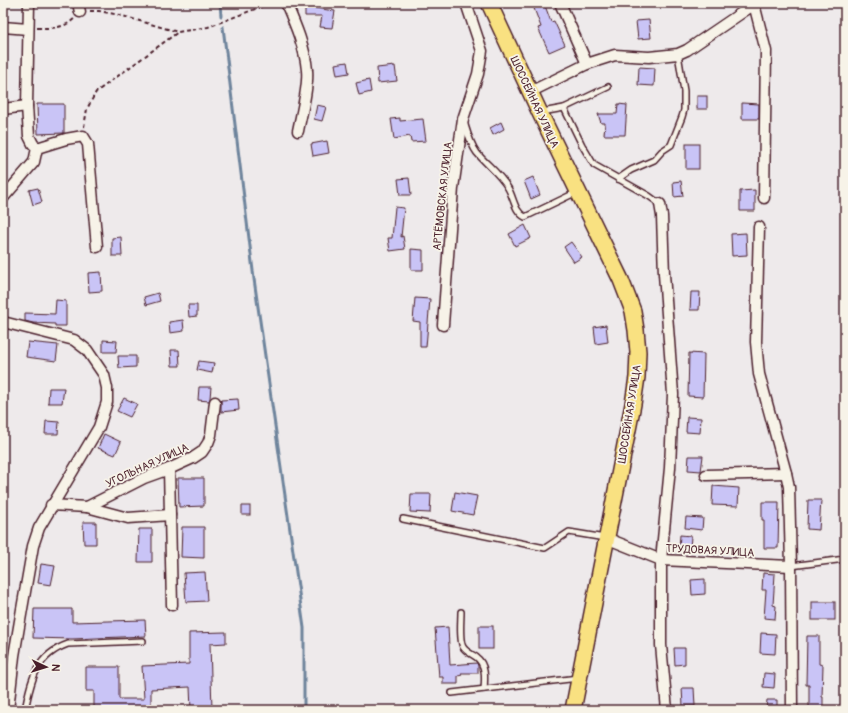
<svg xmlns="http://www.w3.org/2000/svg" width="848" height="713" font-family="Pangolin,sans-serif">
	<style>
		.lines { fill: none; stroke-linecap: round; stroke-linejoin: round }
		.stream { stroke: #6e849c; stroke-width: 3 }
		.building { fill: #c9c4f6; stroke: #4a1f2b }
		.service-casing { stroke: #4a1f2b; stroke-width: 8 }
		.minor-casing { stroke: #4a1f2b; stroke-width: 13 }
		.primary-casing { stroke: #4a1f2b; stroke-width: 18 }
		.path { stroke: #4a1f2b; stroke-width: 2; stroke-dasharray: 4 3; stroke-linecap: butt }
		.service { stroke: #f7f3e8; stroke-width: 5 }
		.minor { stroke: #f7f3e8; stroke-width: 10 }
		.primary { stroke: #f9e181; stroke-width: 15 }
		.labels { text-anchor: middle; stroke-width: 3.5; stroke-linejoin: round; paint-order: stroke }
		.street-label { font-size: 11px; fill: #4a1f2b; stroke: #f7f3e8 }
	</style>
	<rect width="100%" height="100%" fill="#eeeaeb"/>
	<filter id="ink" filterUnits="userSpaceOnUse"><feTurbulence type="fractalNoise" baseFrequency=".025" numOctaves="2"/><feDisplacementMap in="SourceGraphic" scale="8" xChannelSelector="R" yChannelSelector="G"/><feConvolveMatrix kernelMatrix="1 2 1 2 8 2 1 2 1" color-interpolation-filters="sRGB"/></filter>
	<g filter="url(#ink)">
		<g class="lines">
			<g class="stream">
				<polyline points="220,3 221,16"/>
				<polyline points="223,27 254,279 304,628 304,710"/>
			</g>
		</g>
		<g class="building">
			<polygon points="532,3 544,3 551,22 554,21 565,45 549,52 538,28 541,27"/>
			<polygon points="305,6 315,6 315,8 335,11 332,28 320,27 322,16 305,16"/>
			<polygon points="649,20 651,38 638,39 636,21"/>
			<polygon points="347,62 349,73 337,75 335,64"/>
			<polygon points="395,66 397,81 378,83 377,68"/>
			<polygon points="639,67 655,68 654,86 638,85"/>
			<polygon points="369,80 371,92 359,95 356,83"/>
			<rect x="697" y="96" width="10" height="13"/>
			<polygon points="742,103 759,104 759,119 742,119"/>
			<polygon points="37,104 64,104 64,133 38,134"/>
			<polygon points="618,104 627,105 625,135 604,135 605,123 601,123 598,114 617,114"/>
			<polygon points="317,105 326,107 322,121 314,119"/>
			<polygon points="400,118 400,121 423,119 426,141 411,142 410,136 394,139 391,119"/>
			<polygon points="501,122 504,129 493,135 490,128"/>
			<polygon points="327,141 329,153 313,156 311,144"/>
			<rect x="686" y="144" width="13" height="25"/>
			<polygon points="533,177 540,195 531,199 524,181"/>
			<polygon points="409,178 411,195 400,195 398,179"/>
			<polygon points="681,181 683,196 674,197 673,182"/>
			<polygon points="38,188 42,202 33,205 29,190"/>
			<polygon points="755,190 755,211 740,211 740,191"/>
			<polygon points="395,207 404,208 401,237 403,236 405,249 390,251 388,238 392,238"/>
			<polygon points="525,225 531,238 515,246 509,234"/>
			<polygon points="746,233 747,255 732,256 731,234"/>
			<polygon points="121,237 122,256 112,256 112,238"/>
			<polygon points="571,242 582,257 574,262 564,247"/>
			<polygon points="411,249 423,250 423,270 411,270"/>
			<polygon points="101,272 102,291 89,292 88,273"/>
			<polygon points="691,292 700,292 699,310 690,310"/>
			<polygon points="158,293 160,301 146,305 144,297"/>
			<polygon points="415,298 430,299 426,347 420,347 420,322 413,321"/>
			<polygon points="56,300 66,301 66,326 55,326 55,324 33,323 25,321 25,313 55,314"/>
			<polygon points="188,305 197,305 197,316 189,317"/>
			<polygon points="183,320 184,331 170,333 169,322"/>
			<polygon points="606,325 608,342 596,344 594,327"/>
			<polygon points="103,340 117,341 116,352 103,352"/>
			<polygon points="28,342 58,345 56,361 26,357"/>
			<polygon points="171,350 179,350 180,366 172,366"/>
			<polygon points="689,353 704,354 703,397 688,396"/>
			<polygon points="118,356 136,356 136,367 119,368"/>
			<polygon points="199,361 214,363 212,373 197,370"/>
			<polygon points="199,387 211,387 210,398 209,401 198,400"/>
			<polygon points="49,388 64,388 62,403 48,403"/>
			<polygon points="124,398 137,404 130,417 117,411"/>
			<polygon points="238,399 239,410 221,412 221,400"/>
			<polygon points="687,417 701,418 700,433 686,432"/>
			<polygon points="46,421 59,422 58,434 45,434"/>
			<polygon points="104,434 121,442 115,455 98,448"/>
			<polygon points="689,456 703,456 701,471 688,470"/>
			<polygon points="178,478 204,478 204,506 179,507"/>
			<polygon points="713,486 739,488 738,506 712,505"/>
			<polygon points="455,492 477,496 473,515 452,511"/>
			<polygon points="411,494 431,494 430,513 410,512"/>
			<polygon points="808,500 821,500 819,530 807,529"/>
			<polygon points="762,502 779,502 778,548 764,548 764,520 762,520"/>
			<rect x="242" y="506" width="8" height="9"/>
			<polygon points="686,517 703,518 702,530 685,528"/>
			<polygon points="83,522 96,522 96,544 84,544"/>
			<polygon points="182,527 204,527 204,558 181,557"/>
			<polygon points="139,529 152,529 152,562 138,562"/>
			<polygon points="680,535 691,536 690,549 679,548"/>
			<polygon points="41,564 55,566 51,585 38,583"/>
			<polygon points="205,572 207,601 186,602 184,573"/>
			<polygon points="763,573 775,574 773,605 776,606 775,619 764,618 766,590 762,590"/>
			<polygon points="705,579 705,594 692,595 691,580"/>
			<rect x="812" y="602" width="23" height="18"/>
			<polygon points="34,609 72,609 72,622 145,620 146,636 72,639 33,638"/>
			<rect x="479" y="626" width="14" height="23"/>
			<polygon points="448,627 450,665 477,663 478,666 478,673 461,673 462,675 458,676 458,684 443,684 443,677 439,677 435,628"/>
			<polygon points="226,632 226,643 210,644 212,710 191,710 190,687 151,689 151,710 94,710 94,691 86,691 86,667 119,667 119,699 144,699 142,666 189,664 189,633"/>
			<polygon points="761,633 776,634 775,654 760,653"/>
			<polygon points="807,636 819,636 819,664 823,665 822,697 823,697 823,710 809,710 809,685 806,685"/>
			<polygon points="674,648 685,648 685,664 675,665"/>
			<polygon points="764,673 775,674 774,688 763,687"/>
			<polygon points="682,688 694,688 695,706 683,706"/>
			<polygon points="767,700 777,700 777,710 766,710"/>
		</g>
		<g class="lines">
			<g class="service-casing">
				<g id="service">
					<polyline points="564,108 582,145 594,165 649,196 660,204"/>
					<polyline points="542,112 564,108 608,87"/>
					<path d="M465 125C468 135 471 145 477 153 487 165 500 174 508 188 514 198 514 211 525 217L577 192"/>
					<polyline points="618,179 631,170 654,160 662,151 671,145 682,117 684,110 684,91 678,54"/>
					<polyline points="403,519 545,548 569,532 605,538"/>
					<polyline points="791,566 845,559"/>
					<path d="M461 612C461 621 459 640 463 647 466 652 472 654 476 657 486 664 485 678 484 689"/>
					<polyline points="452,693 578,678"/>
					<path d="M25 710C31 680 36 655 68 644L143 641"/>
				</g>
			</g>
			<g class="minor-casing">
				<g id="minor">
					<polyline points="29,3 27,106 29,136 33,144 37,148"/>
					<polyline points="78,3 80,12"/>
					<path d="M286 3C295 24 305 47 307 70 309 87 301 115 298 131"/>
					<polyline points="560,3 587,64"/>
					<polyline points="754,4 766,51 764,198"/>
					<polyline points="3,27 28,29"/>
					<polyline points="530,92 587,64 615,55 649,57 678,54 687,50 756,3"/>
					<polyline points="3,109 27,106"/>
					<polyline points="3,198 34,162 37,148 66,139 83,136 88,144 97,247"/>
					<polyline points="660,204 662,216 664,274 673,394 670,468 661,560 661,645 667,710"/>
					<polyline points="759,227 756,342 759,374 786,473 789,487 791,566 792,710"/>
					<polyline points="3,322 74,340 87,350 104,375 107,388 107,402 99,427 39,528 33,546 22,609 14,656 8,710"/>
					<polyline points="443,325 453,188 463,119 478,74 482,51 466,3"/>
					<polyline points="169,469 172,605"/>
					<polyline points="706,475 786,473"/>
					<polyline points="51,505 87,507 144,478 169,469 193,458 202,452 208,443 211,435 215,402"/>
					<polyline points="87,507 128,518 170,515"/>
					<polyline points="606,538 661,560 791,566"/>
				</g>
			</g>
			<g class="primary-casing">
				<polyline id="primary" points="489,3 540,113 621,280 633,311 636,330 638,352 637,377 633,404 573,710"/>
			</g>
			<g class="path">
				<polyline points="90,11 99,11 119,15 178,32 208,27 271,3"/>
				<path d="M37 28C51 28 63 29 74 19"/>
				<polyline points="84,127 87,109 96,92 178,32"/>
			</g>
			<use href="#service" class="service"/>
			<use href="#minor" class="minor"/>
			<use href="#primary" class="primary"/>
		</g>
	</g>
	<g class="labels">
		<g class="street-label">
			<text transform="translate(535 102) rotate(65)" y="4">ШОССЕЙНАЯ УЛИЦА</text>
			<text transform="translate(442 196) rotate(-84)" y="4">АРТЁМОВСКАЯ УЛИЦА</text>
			<text transform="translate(629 414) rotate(-81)" y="4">ШОССЕЙНАЯ УЛИЦА</text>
			<text transform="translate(147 465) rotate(-25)" y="4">УГОЛЬНАЯ УЛИЦА</text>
			<text transform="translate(710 550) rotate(3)" y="4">ТРУДОВАЯ УЛИЦА</text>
		</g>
	</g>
	<rect width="848" height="713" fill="none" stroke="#f7f3e8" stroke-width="16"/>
	<rect x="8" y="8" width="832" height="697" fill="none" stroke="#4a1f2b" stroke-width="1.5" filter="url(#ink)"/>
	<g transform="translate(46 667) rotate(94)" stroke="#f7f3e8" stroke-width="3" paint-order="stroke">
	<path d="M0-3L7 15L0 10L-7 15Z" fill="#4a1f2b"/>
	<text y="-6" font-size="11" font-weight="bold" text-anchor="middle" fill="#4a1f2b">N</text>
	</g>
</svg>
